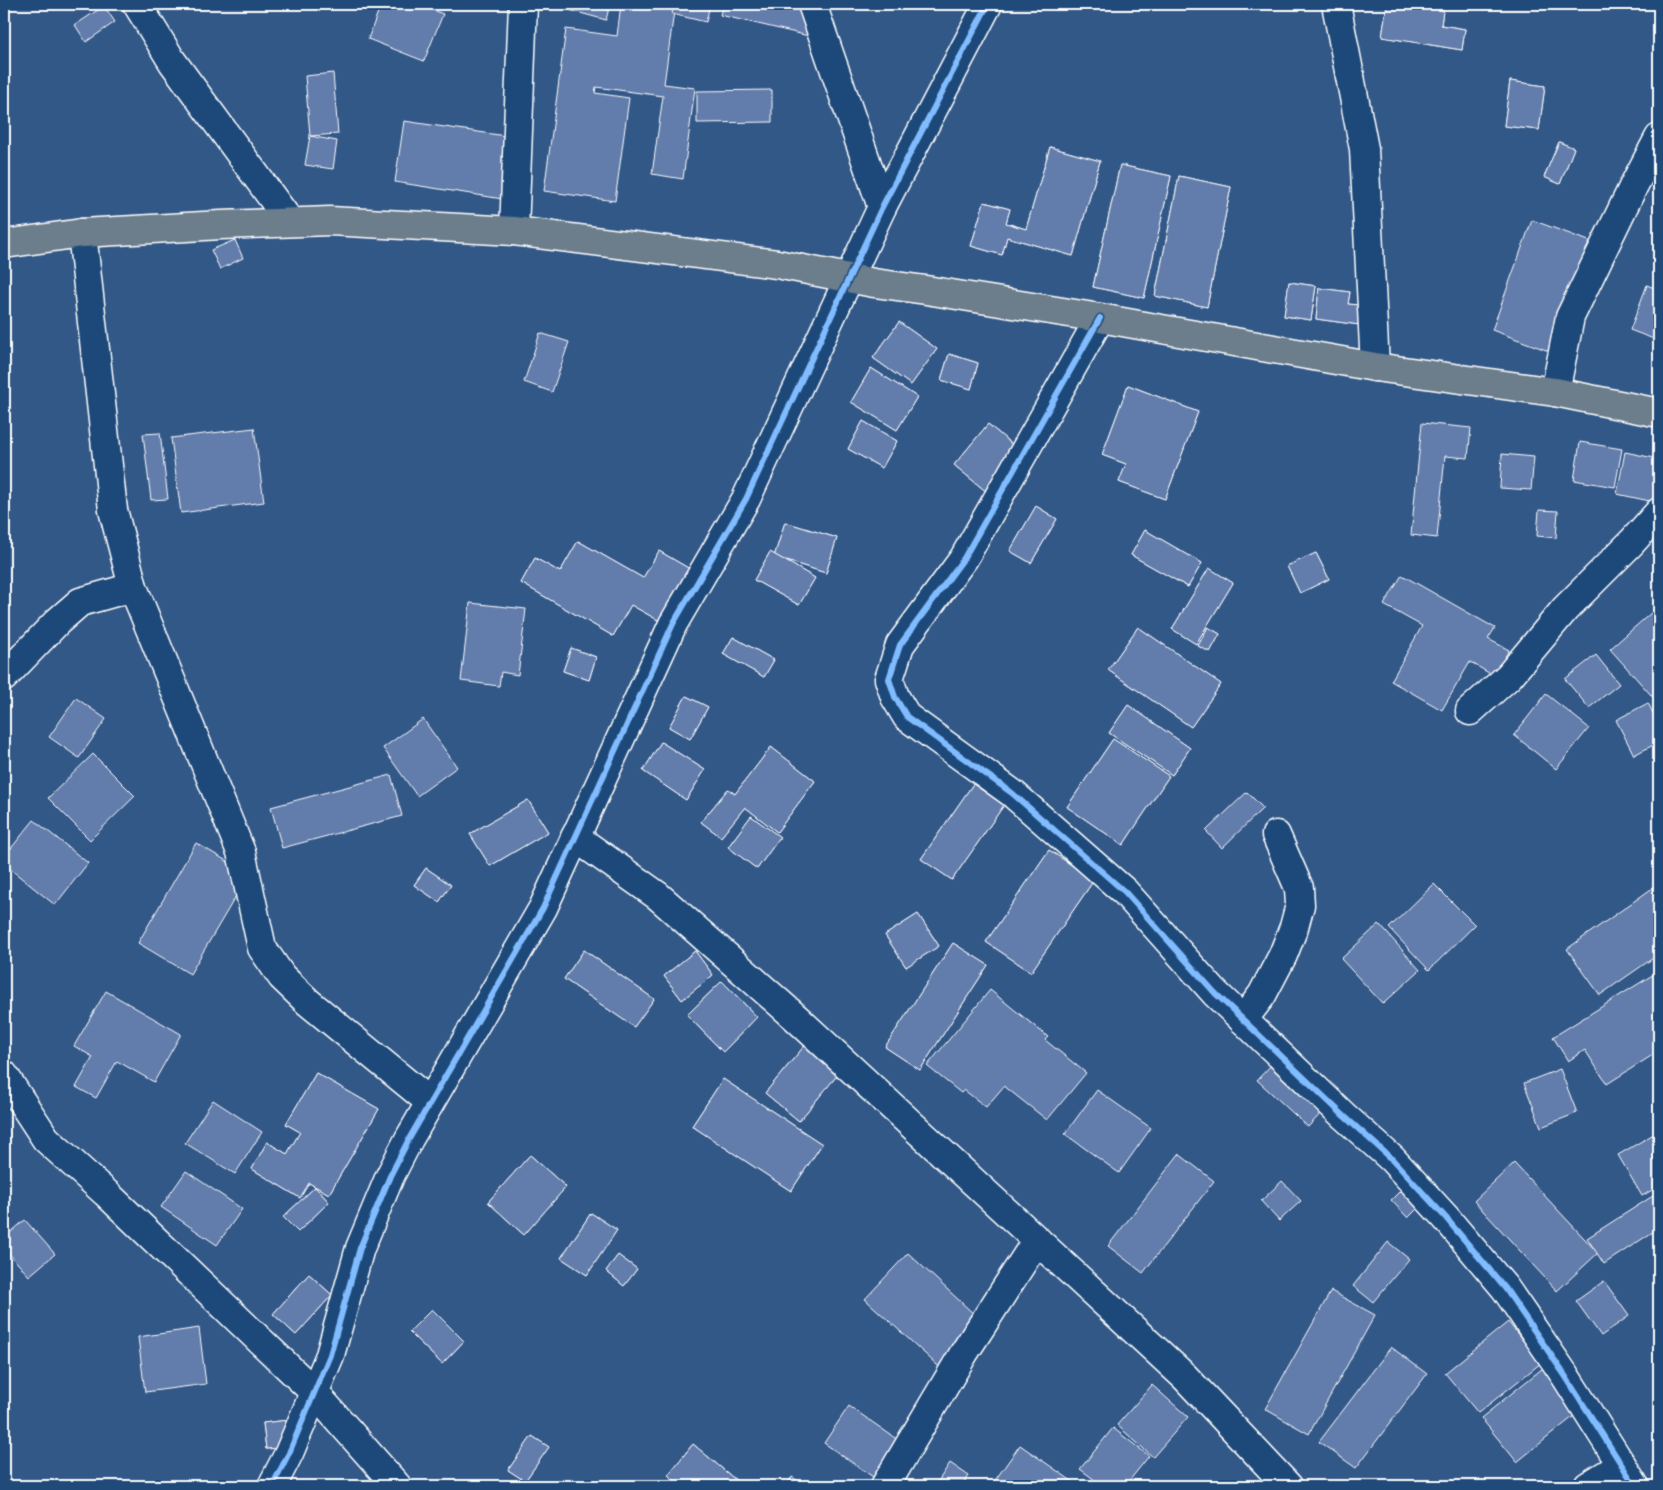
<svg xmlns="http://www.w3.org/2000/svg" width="1663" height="1490" font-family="Pangolin,sans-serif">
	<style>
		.building { fill: #627bab; stroke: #fff }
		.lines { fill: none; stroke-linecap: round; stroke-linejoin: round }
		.minor-casing { stroke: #fff; stroke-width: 31 }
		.major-casing { stroke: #fff; stroke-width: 31 }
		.minor { stroke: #1f4a7a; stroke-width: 28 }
		.major { stroke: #6c7d8b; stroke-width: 28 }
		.cycleway-casing { stroke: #1f4a7a; stroke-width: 9 }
		.cycleway { stroke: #80bcff; stroke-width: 6 }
	</style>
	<rect width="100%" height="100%" fill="#325888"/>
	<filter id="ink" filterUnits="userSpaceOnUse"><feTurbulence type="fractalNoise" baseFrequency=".02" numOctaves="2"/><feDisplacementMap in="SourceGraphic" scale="10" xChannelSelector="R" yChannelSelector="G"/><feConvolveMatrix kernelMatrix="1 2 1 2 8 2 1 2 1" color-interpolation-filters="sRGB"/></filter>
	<g filter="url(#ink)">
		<g class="building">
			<polygon points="381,4 417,4 443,14 424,61 368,39"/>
			<polygon points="559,4 610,4 606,20 558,7"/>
			<polygon points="621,4 675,4 664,84 695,88 683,179 652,174 663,96 596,87 595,93 629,98 615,201 544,191 566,29 617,36"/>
			<polygon points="674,4 710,4 706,22 672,14"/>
			<polygon points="723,4 821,4 813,37 720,15"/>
			<polygon points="1387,4 1444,4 1441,25 1465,29 1462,50 1382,37"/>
			<polygon points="1387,4 1444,4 1441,25 1465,29 1462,50 1382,37"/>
			<polygon points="104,6 115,22 86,42 75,25"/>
			<polygon points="333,73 338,134 310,136 305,76"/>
			<polygon points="1510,81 1545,86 1539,130 1504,126"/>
			<polygon points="1510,81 1545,86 1539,130 1504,126"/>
			<polygon points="772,90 772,122 697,123 697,91"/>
			<polygon points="404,121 519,138 509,200 395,182"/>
			<polygon points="310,136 337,141 333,169 305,165"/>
			<polygon points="1559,142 1574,148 1560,184 1544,177"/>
			<polygon points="1559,142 1574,148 1560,184 1544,177"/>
			<polygon points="1050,147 1100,161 1073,256 1007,237 1002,255 971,246 984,202 1010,209 1006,223 1026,229"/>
			<polygon points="1050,147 1100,161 1073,256 1007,237 1002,255 971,246 984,202 1010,209 1006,223 1026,229"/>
			<polygon points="1120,165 1171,176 1144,298 1093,287"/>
			<polygon points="1120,165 1171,176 1144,298 1093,287"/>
			<polygon points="1179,176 1231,187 1207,307 1155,296"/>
			<polygon points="1179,176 1231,187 1207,307 1155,296"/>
			<polygon points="1532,220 1597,244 1557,354 1492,330"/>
			<polygon points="235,240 243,258 220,269 211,250"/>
			<polygon points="1289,282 1316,286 1311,320 1284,316"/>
			<polygon points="1289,282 1316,286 1311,320 1284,316"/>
			<polygon points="1647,285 1659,290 1659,341 1630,330"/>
			<polygon points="1319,288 1350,292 1348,304 1369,306 1367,326 1316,319"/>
			<polygon points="1319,288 1350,292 1348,304 1369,306 1367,326 1316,319"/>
			<polygon points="899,322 937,349 911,385 873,358"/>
			<polygon points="899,322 937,349 911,385 873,358"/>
			<polygon points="540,333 569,342 552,392 524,382"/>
			<polygon points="949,354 978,363 971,389 941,380"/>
			<polygon points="949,354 978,363 971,389 941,380"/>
			<polygon points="871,368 917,397 897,430 851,402"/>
			<polygon points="871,368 917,397 897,430 851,402"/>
			<polygon points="1128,385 1198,412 1165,499 1119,482 1126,464 1102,455"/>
			<polygon points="1128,385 1198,412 1165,499 1119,482 1126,464 1102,455"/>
			<polygon points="863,421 897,441 882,468 848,449"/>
			<polygon points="863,421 897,441 882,468 848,449"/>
			<polygon points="1422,423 1471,428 1468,458 1445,456 1437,538 1411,535"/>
			<polygon points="988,424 1022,453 988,493 954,465"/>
			<polygon points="988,424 1022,453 988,493 954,465"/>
			<polygon points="254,428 264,502 181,513 171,438"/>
			<polygon points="160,433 168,499 151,500 143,434"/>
			<polygon points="1580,442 1622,449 1615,487 1574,480"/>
			<polygon points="1625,452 1659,459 1659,503 1617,494"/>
			<polygon points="1502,454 1534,457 1531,490 1500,488"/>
			<polygon points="1036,506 1057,519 1031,563 1010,551"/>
			<polygon points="1036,506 1057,519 1031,563 1010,551"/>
			<polygon points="1539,510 1558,511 1556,538 1537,536"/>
			<polygon points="785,522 837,538 826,573 774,557"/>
			<polygon points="785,522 837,538 826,573 774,557"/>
			<polygon points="1145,530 1202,563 1188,587 1131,555"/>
			<polygon points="1145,530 1202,563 1188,587 1131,555"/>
			<polygon points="578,541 643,578 659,551 695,572 665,624 631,605 613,636 521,583 535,558 560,572"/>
			<polygon points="578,541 643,578 659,551 695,572 665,624 631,605 613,636 521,583 535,558 560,572"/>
			<polygon points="770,552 815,578 799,605 754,580"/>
			<polygon points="770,552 815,578 799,605 754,580"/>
			<polygon points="1316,553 1329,579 1300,593 1287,566"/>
			<polygon points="1316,553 1329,579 1300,593 1287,566"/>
			<polygon points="1209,568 1233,583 1196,644 1172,629"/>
			<polygon points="1209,568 1233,583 1196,644 1172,629"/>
			<polygon points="1402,575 1495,628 1488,639 1509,650 1494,676 1470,662 1442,710 1391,681 1422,626 1384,605"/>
			<polygon points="470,603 526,609 518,675 501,672 499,686 461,681"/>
			<polygon points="1652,612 1659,620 1659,704 1610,649"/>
			<polygon points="1138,627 1221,684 1191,727 1108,670"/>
			<polygon points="1138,627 1221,684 1191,727 1108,670"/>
			<polygon points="1208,627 1220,634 1210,652 1198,646"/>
			<polygon points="1208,627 1220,634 1210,652 1198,646"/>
			<polygon points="733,637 774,660 764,677 723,654"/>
			<polygon points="733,637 774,660 764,677 723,654"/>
			<polygon points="571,648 596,657 589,680 563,671"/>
			<polygon points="571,648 596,657 589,680 563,671"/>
			<polygon points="1596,655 1619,684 1589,708 1565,679"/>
			<polygon points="1546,694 1589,728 1556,769 1514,735"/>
			<polygon points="686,696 708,707 690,739 669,727"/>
			<polygon points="686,696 708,707 690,739 669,727"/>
			<polygon points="76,698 106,719 79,758 49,737"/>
			<polygon points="1648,703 1659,725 1659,742 1634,755 1616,720"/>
			<polygon points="1128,705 1190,748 1172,775 1109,733"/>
			<polygon points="1128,705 1190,748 1172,775 1109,733"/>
			<polygon points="423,719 457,767 417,796 383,748"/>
			<polygon points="1113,739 1169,776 1123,845 1067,807"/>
			<polygon points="1113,739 1169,776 1123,845 1067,807"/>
			<polygon points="661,742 705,770 686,800 643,771"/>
			<polygon points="661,742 705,770 686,800 643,771"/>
			<polygon points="771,747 815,781 777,832 745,807 721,837 701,822 728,789 735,794"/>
			<polygon points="771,747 815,781 777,832 745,807 721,837 701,822 728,789 735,794"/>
			<polygon points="93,754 135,796 90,840 48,798"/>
			<polygon points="391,775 402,816 282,848 271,807"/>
			<polygon points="973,784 1004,805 952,880 921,859"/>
			<polygon points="973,784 1004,805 952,880 921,859"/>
			<polygon points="1247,792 1263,808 1222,848 1206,831"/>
			<polygon points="528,800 548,832 490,866 470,834"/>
			<polygon points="528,800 548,832 490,866 470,834"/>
			<polygon points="751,816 780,837 757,869 728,847"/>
			<polygon points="751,816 780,837 757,869 728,847"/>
			<polygon points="34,820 88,863 55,905 4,864 4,857"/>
			<polygon points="196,843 249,874 190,974 138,943"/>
			<polygon points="1049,850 1094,880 1031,972 986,942"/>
			<polygon points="1049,850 1094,880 1031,972 986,942"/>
			<polygon points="426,868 451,885 439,902 414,885"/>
			<polygon points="426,868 451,885 439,902 414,885"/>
			<polygon points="1434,884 1475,925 1429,970 1389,928"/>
			<polygon points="1654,887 1659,895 1659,954 1600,995 1567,949"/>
			<polygon points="918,914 939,946 906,967 885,935"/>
			<polygon points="918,914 939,946 906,967 885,935"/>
			<polygon points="1379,924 1420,970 1383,1004 1341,959"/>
			<polygon points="953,943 988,965 920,1070 885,1047"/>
			<polygon points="953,943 988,965 920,1070 885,1047"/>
			<polygon points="584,950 654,999 634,1027 564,979"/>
			<polygon points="584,950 654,999 634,1027 564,979"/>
			<polygon points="695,951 713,975 682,1000 664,976"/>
			<polygon points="695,951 713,975 682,1000 664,976"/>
			<polygon points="1659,971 1659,1051 1607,1084 1585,1050 1568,1061 1553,1037"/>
			<polygon points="722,981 757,1017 723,1052 687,1015"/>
			<polygon points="722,981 757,1017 723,1052 687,1015"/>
			<polygon points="990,990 1048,1037 1045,1040 1086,1073 1047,1120 1004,1086 986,1107 964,1090 961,1093 927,1066"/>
			<polygon points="106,991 181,1034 154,1082 117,1061 96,1098 76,1087 93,1057 74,1046"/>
			<polygon points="806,1044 840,1072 799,1121 765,1093"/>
			<polygon points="806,1044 840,1072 799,1121 765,1093"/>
			<polygon points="1276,1060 1327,1107 1308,1127 1257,1080"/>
			<polygon points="1560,1069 1577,1113 1541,1127 1524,1083"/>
			<polygon points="316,1073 379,1109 329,1194 309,1183 300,1198 252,1169 267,1142 287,1154 300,1132 286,1124"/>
			<polygon points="316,1073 379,1109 329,1194 309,1183 300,1198 252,1169 267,1142 287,1154 300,1132 286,1124"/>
			<polygon points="723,1079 822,1144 791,1191 692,1126"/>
			<polygon points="723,1079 822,1144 791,1191 692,1126"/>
			<polygon points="1097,1090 1151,1128 1119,1173 1065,1134"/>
			<polygon points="213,1100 262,1132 235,1174 185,1143"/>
			<polygon points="1659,1131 1659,1186 1642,1196 1618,1155"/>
			<polygon points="1179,1154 1214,1181 1143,1273 1108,1246"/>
			<polygon points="530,1155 566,1187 524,1235 488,1202"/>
			<polygon points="530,1155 566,1187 524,1235 488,1202"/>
			<polygon points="1514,1163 1598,1253 1557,1291 1474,1201"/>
			<polygon points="186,1171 242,1209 217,1245 161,1207"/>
			<polygon points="1282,1181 1301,1201 1279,1221 1261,1201"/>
			<polygon points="1408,1183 1425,1201 1408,1218 1391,1200"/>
			<polygon points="315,1187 329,1202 298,1232 283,1217"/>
			<polygon points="315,1187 329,1202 298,1232 283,1217"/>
			<polygon points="1656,1194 1659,1199 1659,1228 1604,1264 1587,1238"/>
			<polygon points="591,1213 617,1230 587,1275 561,1258"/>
			<polygon points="591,1213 617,1230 587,1275 561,1258"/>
			<polygon points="25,1220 55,1254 29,1276 4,1248 4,1238"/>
			<polygon points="1388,1242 1409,1259 1373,1302 1353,1286"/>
			<polygon points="908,1253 990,1329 948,1375 865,1299"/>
			<polygon points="618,1255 637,1269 624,1286 606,1271"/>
			<polygon points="618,1255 637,1269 624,1286 606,1271"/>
			<polygon points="309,1274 332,1295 296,1335 273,1314"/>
			<polygon points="309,1274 332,1295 296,1335 273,1314"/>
			<polygon points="1604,1281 1629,1316 1601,1336 1576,1301"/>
			<polygon points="1331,1291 1375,1315 1309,1434 1265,1409"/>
			<polygon points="432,1309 464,1341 442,1364 409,1332"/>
			<polygon points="432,1309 464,1341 442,1364 409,1332"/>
			<polygon points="1508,1322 1541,1363 1478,1413 1445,1373"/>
			<polygon points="199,1328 206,1384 145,1392 138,1337"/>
			<polygon points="1391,1347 1427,1374 1356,1468 1319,1442"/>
			<polygon points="1548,1364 1584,1408 1517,1462 1481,1418"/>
			<polygon points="1152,1385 1188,1417 1153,1457 1117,1425"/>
			<polygon points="849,1406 911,1449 886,1486 824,1443"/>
			<polygon points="288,1420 291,1447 266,1449 263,1423"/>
			<polygon points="288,1420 291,1447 266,1449 263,1423"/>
			<polygon points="1113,1428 1149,1456 1125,1486 1103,1486 1080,1469"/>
			<polygon points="532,1436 549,1447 525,1481 508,1470"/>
			<polygon points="532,1436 549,1447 525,1481 508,1470"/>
			<polygon points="693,1444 738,1482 735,1486 681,1486 668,1475"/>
			<polygon points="693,1444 738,1482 735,1486 681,1486 668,1475"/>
			<polygon points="1020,1445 1079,1486 991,1486"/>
			<polygon points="950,1463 969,1476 962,1486 935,1486"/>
			<polygon points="792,1477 806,1486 786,1486"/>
		</g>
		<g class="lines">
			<g class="minor-casing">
				<g id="minor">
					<polyline points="137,4 172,61 290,222"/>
					<polyline points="812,4 882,207"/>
					<polyline points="1336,4 1364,149 1375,367"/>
					<polyline points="514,231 523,4"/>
					<polyline points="82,233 113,510 133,587 241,852 262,948 282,977 308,1002 430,1102"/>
					<polyline points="1100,318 964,558 900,645 889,679 895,697 907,717 1012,793 1125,892 1215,993 1344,1116 1392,1159 1446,1218 1505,1288 1564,1374 1635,1486"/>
					<polyline points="1555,392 1570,317 1634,185 1659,138"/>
					<polyline points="4,677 57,622 80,602 133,587"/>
					<polyline points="1470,711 1509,676 1565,609 1632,542 1659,512"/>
					<polyline points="575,837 658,896 793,1015 1185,1377 1288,1486"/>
					<polyline points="1243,1020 1262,995 1283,955 1294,927 1300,905 1299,888 1276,835"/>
					<polyline points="4,1075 46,1139 106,1193 314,1392 397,1486"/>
					<polyline points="272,1486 289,1453 330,1355 360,1248 390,1176 409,1139 543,908 673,624 746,499 882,207 988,4"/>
					<polyline points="885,1486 964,1353 1037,1240"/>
					<polyline points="1588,1486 1622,1465"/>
				</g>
			</g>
			<g class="major-casing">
				<polyline id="major" points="4,244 82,233 221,225 330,221 514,231 777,264 874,283 926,290 1100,318 1375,367 1555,392 1659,413"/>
			</g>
			<use href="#minor" class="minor"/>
			<use href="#major" class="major"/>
			<g class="cycleway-casing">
				<g id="cycleway">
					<polyline points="1100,318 964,558 900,645 889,679 895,697 907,717 1012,793 1125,892 1215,993 1344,1116 1392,1159 1446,1218 1505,1288 1564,1374 1635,1486"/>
					<polyline points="272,1486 289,1453 330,1355 360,1248 390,1176 409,1139 543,908 673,624 746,499 882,207 988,4"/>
				</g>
			</g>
			<use href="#cycleway" class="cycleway"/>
		</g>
	</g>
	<rect width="1663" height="1490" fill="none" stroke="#1f4a7a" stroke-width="20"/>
	<rect x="10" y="10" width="1643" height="1470" fill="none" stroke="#fff" stroke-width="2" filter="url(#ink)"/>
</svg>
